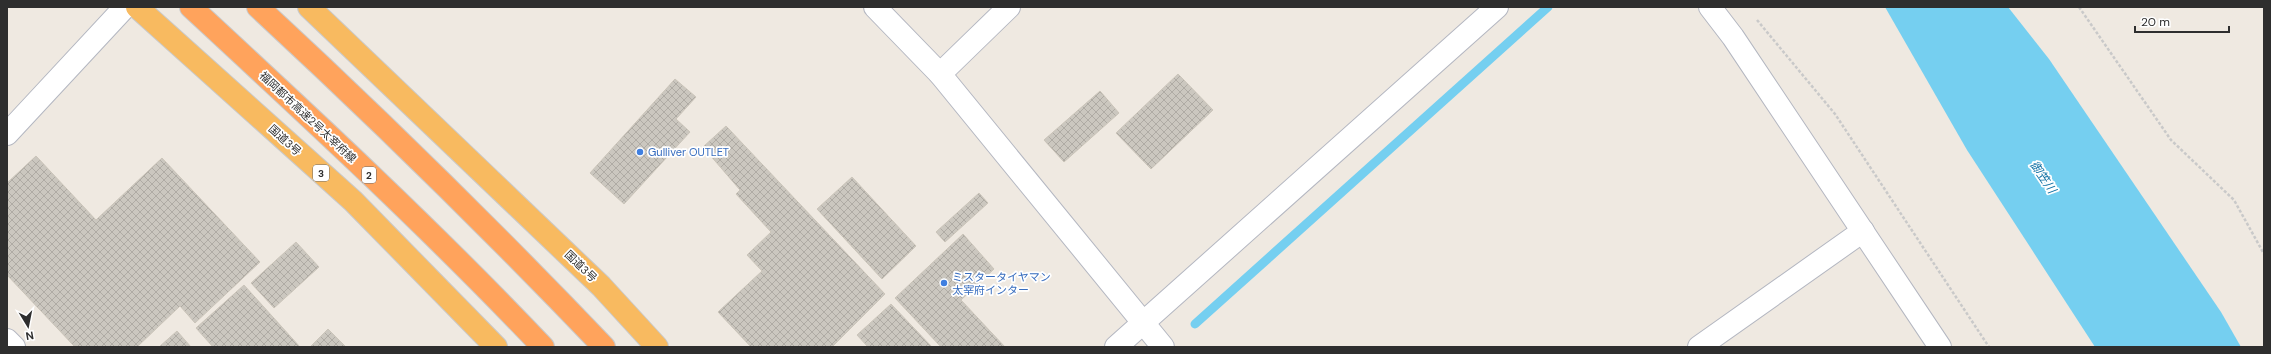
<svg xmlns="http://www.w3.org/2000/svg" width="2271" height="354" font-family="'DM Sans','Noto Sans JP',sans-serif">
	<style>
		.water { fill: #75cff0 }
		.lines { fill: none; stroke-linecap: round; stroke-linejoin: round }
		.stream { stroke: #75cff0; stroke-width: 9 }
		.building { fill: url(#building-cross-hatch); stroke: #cbc5ba }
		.minor-casing { stroke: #b4b7c1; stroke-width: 24 }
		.tertiary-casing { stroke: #b4b7c1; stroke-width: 24 }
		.trunk-casing { stroke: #c9c9c9; stroke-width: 24 }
		.motorway-casing { stroke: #c9c9c9; stroke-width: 24 }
		.path { stroke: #c9c9c9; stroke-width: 2.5; stroke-dasharray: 3 2; stroke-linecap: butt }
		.minor { stroke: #fff; stroke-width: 22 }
		.tertiary { stroke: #fff; stroke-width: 22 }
		.trunk { stroke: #f8ba60; stroke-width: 22 }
		.motorway { stroke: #ffa35c; stroke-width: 22 }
		.shop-dot { fill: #3f7fe0; stroke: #fff; stroke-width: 1.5 }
		.labels { text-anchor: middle; stroke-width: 3.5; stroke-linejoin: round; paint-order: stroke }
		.shield { fill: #fff; stroke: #6d6d6d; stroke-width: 1 }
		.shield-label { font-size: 10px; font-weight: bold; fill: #2e2e2e }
		.street-label { font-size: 11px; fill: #2e2e2e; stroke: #fff }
		.shop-label { font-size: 11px; fill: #366cbe; stroke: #fff; text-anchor: start }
		.water-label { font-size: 12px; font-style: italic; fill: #0d6fa3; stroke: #fff }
	</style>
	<defs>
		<pattern id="building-cross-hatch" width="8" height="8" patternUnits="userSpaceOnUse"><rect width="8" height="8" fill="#cbc7bf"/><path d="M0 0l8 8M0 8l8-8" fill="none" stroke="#afaba4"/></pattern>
	</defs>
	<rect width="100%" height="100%" fill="#efe9e1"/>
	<polygon class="water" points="1885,7 2008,7 2049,59 2221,312 2241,347 2095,347 1967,150"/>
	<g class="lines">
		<polyline class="stream" points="1195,324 1548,7"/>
	</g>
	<g class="building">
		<polygon points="1178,74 1213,110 1151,169 1116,133"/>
		<polygon points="675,79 696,97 676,119 690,132 624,204 590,173"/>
		<polygon points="1100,91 1119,113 1064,162 1044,140"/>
		<polygon points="726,126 885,294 832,347 751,347 718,312 762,271 747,255 771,232 736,194 740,190 703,147"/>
		<polygon points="36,156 96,220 162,158 260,262 195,323 180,306 137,347 75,347 7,275 7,183"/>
		<polygon points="852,177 916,246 882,279 817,209"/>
		<polygon points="979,193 988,203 945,242 936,232"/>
		<polygon points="963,234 994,269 961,300 1005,347 941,347 895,298"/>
		<polygon points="296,242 319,267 274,308 251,283"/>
		<polygon points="244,285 300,347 213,347 196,328"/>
		<polygon points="891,304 932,347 868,347 857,335"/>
		<polygon points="328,329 346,347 310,347"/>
		<polygon points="177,331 191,347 159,347"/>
	</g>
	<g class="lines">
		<g class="minor-casing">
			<g id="minor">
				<polyline points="1710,7 1733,37 1940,347"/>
				<polyline points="940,74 1009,7"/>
				<polyline points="7,134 125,7"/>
				<polyline points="1699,347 1863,231"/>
			</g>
		</g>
		<g class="tertiary-casing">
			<g id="tertiary">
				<polyline points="875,7 940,74 1163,347"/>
				<polyline points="7,340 14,347"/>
				<polyline points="1116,347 1497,7"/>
			</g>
		</g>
		<g class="trunk-casing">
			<g id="trunk">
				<polyline points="137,7 353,201 496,347"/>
				<polyline points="309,7 601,286 657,347"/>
			</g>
		</g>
		<g class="motorway-casing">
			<g id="motorway">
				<path d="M191 7C311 118 431 229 543 347"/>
				<path d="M258 7C377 117 492 230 604 347"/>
			</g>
		</g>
		<g class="path">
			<polyline points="2079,7 2171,140 2234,200 2264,254"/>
			<polyline points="1757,20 1835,114 1989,347"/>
		</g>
		<use href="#minor" class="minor"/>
		<use href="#tertiary" class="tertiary"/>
		<use href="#trunk" class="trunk"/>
		<use href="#motorway" class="motorway"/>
	</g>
	<g class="shop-dot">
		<circle cx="640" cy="152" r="4"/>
		<circle cx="944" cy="283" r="4"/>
	</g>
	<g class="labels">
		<g class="shield">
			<rect x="313" y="165" width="16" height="16" rx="3"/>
			<rect x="362" y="167" width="14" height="16" rx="3"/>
		</g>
		<g class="shield-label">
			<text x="321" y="177">3</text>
			<text x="369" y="179">2</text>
		</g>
		<g class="street-label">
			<text transform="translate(308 117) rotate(43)" y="4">福岡都市高速2号太宰府線</text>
			<text transform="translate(285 140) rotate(42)" y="4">国道3号</text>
			<text transform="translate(581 266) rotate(44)" y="4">国道3号</text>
		</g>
		<g class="shop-label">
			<text x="648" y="156">Gulliver OUTLET</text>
			<text x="952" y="281">ミスタータイヤマン<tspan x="952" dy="13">太宰府インター</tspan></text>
		</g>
		<g class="water-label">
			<text transform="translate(2043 177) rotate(56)" y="4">御笠川</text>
		</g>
	</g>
	<rect width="2271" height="354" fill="none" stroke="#2e2e2e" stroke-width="16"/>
	<g transform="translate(28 326) rotate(170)" stroke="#ffffff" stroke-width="3" paint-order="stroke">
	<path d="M0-3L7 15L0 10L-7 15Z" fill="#2e2e2e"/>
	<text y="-6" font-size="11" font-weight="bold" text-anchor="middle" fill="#2e2e2e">N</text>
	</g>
	<path d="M2135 26v6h94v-6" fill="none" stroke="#2e2e2e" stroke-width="2"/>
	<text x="2141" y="26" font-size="12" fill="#2e2e2e" stroke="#ffffff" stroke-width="3" paint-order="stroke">20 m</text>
</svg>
